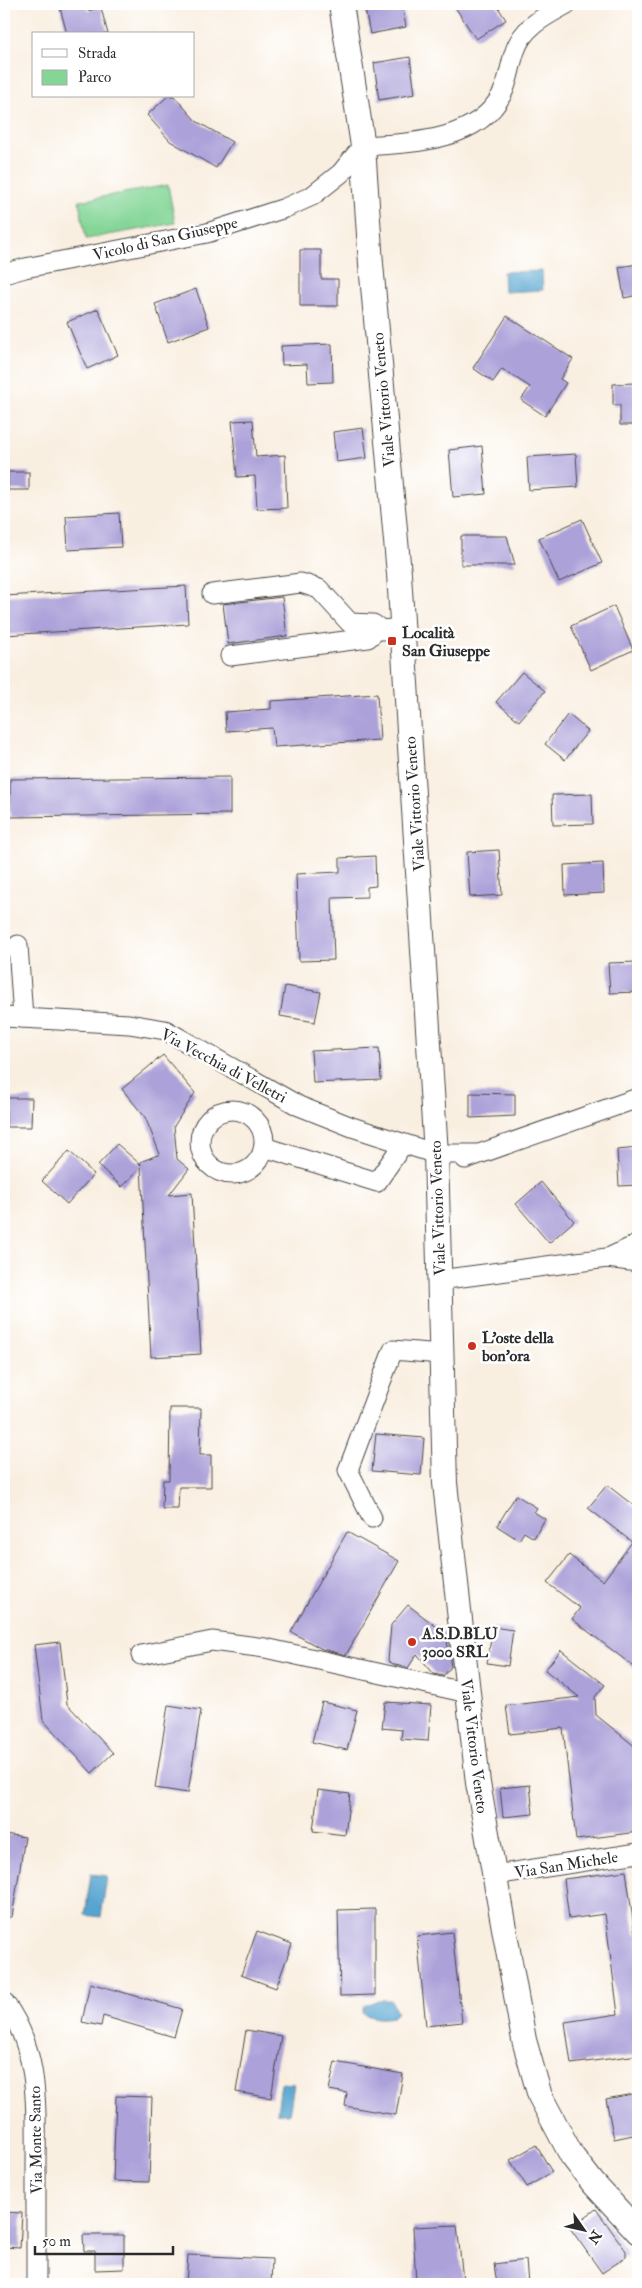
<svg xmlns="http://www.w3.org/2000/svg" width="642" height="2288" font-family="'IM FELL Double Pica',serif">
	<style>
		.green { fill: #84d697; stroke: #588061 }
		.water { fill: #56a5d0; stroke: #40687e }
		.building { fill: #aca1d9 }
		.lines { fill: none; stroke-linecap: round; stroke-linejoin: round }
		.minor-casing { stroke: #4a4846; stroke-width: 21 }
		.major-casing { stroke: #4a4846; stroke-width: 26 }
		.minor { stroke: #fff; stroke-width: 19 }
		.major { stroke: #fff; stroke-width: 24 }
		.poi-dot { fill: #c8321e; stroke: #fff; stroke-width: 2 }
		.labels { text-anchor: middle; stroke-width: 5; stroke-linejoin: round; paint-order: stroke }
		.street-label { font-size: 16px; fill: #2b2b2b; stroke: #fff }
		.poi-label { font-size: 16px; font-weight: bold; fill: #2b2b2b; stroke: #fff; text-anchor: start }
	</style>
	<rect width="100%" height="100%" fill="#fff"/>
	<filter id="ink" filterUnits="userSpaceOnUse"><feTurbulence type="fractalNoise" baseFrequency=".02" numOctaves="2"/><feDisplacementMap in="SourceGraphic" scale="10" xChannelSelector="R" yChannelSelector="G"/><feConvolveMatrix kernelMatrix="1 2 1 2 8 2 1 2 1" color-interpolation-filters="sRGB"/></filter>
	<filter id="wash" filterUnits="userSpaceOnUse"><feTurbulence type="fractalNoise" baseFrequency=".0096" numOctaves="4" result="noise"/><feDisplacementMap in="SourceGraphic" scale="20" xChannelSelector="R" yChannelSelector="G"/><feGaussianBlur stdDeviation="1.12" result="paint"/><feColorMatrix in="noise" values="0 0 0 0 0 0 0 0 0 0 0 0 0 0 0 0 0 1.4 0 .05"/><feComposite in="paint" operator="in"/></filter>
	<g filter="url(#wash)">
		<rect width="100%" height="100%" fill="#f9efe1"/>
		<polygon class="green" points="168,185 175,223 86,239 79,201"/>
		<g class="water">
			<polygon points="542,271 543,290 504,292 503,272"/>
			<polygon points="91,1874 107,1876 101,1917 85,1915"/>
			<path d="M378 2000H391L397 2012 393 2017C382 2019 371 2019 362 2012L364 2006Z"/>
			<polygon points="281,2083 294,2084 289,2114 277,2113"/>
		</g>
		<g id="blocks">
			<g class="building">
				<polygon points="59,4 86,4 88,11 101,8 108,34 67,34"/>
				<polygon points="364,4 402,4 406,27 370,34"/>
				<polygon points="453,4 496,4 506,20 476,39"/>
				<polygon points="410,57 415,94 379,100 374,63"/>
				<polygon points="168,96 174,96 196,121 232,142 216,168 170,141 147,115"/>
				<polygon points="300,250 321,250 321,279 338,279 338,306 300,306"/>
				<polygon points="638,264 638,295 624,298 619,267"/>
				<polygon points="196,289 209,327 168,342 155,304"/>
				<polygon points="98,309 118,355 87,369 67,322"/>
				<polygon points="507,316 573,359 560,379 566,383 545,416 521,400 530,387 502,369 493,382 473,368"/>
				<polygon points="332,344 333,382 308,383 307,364 282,365 281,346"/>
				<polygon points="634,383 634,397 638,397 638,425 620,425 620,405 613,405 613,384"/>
				<polygon points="253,420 256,457 285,455 287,508 257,509 255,476 237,477 232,421"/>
				<polygon points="363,428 367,458 336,462 333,432"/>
				<polygon points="482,446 486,494 453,497 449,450"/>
				<polygon points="576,454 578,487 529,490 527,457"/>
				<rect x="8" y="472" width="21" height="18"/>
				<polygon points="119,513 121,547 68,550 66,516"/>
				<polygon points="582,519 602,563 559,582 539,538"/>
				<polygon points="461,536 507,536 515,565 461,565"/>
				<polygon points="186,586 188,624 4,635 4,596"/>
				<polygon points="282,597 287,636 228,644 223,604"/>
				<polygon points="614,606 633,650 591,670 571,626"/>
				<polygon points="522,672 545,691 519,721 496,702"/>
				<polygon points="377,694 380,740 274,747 272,728 226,731 225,712 271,709 271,701"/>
				<polygon points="568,714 588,731 565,760 545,744"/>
				<polygon points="230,777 230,814 10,817 10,779"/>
				<polygon points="592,794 593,824 553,825 552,795"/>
				<polygon points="499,850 502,895 470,897 467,852"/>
				<polygon points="375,856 376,886 367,887 367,897 332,898 334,960 299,961 296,874 340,872 340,858"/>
				<polygon points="603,863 604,893 565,895 564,865"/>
				<polygon points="638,962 638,992 610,993 608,963"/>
				<polygon points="285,986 321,992 315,1022 280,1016"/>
				<polygon points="379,1048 381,1080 313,1083 311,1051"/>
				<polygon points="163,1055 195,1093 174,1126 177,1159 189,1169 169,1195 192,1193 201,1354 151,1357 141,1167 122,1187 98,1165 117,1144 141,1165 140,1162 160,1154 145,1117 122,1089"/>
				<polygon points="470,1093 515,1094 515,1116 470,1118"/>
				<polygon points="6,1098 32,1098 31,1127 6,1127"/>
				<polygon points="638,1148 638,1185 619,1186 617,1150"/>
				<polygon points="69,1151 94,1174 67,1204 42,1181"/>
				<polygon points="541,1182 574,1221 549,1243 516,1204"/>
				<polygon points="170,1408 201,1408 200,1455 211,1455 211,1487 179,1487 178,1509 162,1509 163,1480 169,1480"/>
				<polygon points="376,1434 424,1438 421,1475 372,1471"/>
				<polygon points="607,1485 638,1509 638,1670 572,1619 580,1608 547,1583 569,1555 603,1581 632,1542 588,1508"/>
				<polygon points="516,1495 537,1508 534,1512 545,1519 534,1538 524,1532 519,1540 497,1526"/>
				<polygon points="347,1532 399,1561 346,1655 322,1649 291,1632"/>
				<polygon points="408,1605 446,1634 451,1667 443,1676 434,1674 417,1654 408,1668 395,1665 388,1661 391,1625"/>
				<polygon points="493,1627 513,1630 508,1666 487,1663"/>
				<polygon points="60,1642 67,1704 113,1753 92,1773 43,1720 34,1645"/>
				<polygon points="561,1650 605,1685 595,1697 596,1715 637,1748 638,1832 576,1840 563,1728 510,1734 506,1706 579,1697 545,1670"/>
				<polygon points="322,1702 357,1710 347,1750 312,1742"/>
				<polygon points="385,1702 431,1705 428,1741 401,1739 402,1730 382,1728"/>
				<polygon points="168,1705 201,1710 188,1793 155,1788"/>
				<polygon points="530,1785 533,1814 503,1817 500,1788"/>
				<polygon points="318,1790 350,1794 345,1835 313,1831"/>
				<polygon points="4,1834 25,1837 12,1917 4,1917"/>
				<polygon points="626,1871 635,1934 638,1934 638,2055 571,2064 565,2022 618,2014 605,1914 569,1919 564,1879"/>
				<polygon points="375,1909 375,1995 340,1996 338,1910"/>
				<polygon points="257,1931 292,1944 276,1988 241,1975"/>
				<polygon points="452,1932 462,2022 426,2026 417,1936"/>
				<polygon points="90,1983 182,2009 174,2037 103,2016 101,2026 82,2022"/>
				<polygon points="246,2030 281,2036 271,2098 236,2092"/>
				<polygon points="335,2062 403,2074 396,2115 345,2106 347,2093 329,2090"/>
				<polygon points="638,2093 638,2134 614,2139 606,2099"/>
				<polygon points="116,2096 152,2097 149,2182 113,2181"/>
				<polygon points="536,2145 552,2172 527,2187 510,2160"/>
				<polygon points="596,2209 626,2251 626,2257 602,2273 570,2228"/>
				<polygon points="4,2212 22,2213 20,2248 4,2247"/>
				<polygon points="457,2225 463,2280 445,2284 416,2284 413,2227"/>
				<polygon points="83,2235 124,2235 124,2269 95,2270 95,2251 84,2251"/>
				<polygon points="188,2255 272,2259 271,2284 186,2284"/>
				<polygon points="526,2260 528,2284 497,2284 494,2264"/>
			</g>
		</g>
	</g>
	<g filter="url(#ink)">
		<use href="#blocks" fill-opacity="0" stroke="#4a4846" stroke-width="1"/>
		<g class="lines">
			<g class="minor-casing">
				<g id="minor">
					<path d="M4 274 25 268 207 233 285 208 312 196 341 173 363 146C410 143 478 142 502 94 509 81 510 65 515 51 523 26 546 16 567 4"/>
					<polyline points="212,594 301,583 319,589 350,623 373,624 382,630 402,628"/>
					<polyline points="230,656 368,638 378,629"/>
					<polyline points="18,945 23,1018"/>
					<polyline points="4,1017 129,1024 165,1030 299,1106 352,1127 436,1154 477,1154"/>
					<circle cx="232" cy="1142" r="32"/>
					<polyline points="264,1147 377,1182 403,1144"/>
					<polyline points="465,1159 638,1098"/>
					<polyline points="608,1258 638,1244"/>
					<polyline points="439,1280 607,1258 638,1262"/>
					<polyline points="372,1518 348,1470 393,1350 441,1354"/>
					<polyline points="141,1655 212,1641 265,1648 468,1693"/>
					<polyline points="494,1875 638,1853"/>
					<path d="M4 2002C41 2051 36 2112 36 2170 36 2208 36 2246 36 2284"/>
				</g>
			</g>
			<g class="major-casing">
				<polyline id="major" points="341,4 363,146 371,264 399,574 436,1154 445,1483 478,1783 524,2040 540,2096 572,2156 593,2183 638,2232"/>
			</g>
			<use href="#minor" class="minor"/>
			<use href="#major" class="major"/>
		</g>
	</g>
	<g class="poi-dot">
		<rect x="387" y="636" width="10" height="10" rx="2.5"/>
		<circle cx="472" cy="1346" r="5"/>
		<circle cx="412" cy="1642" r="5"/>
	</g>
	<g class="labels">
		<g class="street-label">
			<text transform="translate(165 238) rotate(-13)" y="6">Vicolo di San Giuseppe</text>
			<text transform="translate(383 400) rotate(-95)" y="6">Viale Vittorio Veneto</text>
			<text transform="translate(414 804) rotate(-94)" y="6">Viale Vittorio Veneto</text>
			<text transform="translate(224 1065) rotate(28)" y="6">Via Vecchia di Velletri</text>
			<text transform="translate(437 1208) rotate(-92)" y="6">Viale Vittorio Veneto</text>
			<text transform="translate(475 1746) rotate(83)" y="6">Viale Vittorio Veneto</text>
			<text transform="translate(566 1864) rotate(-9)" y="6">Via San Michele</text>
			<text transform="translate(35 2140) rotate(-91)" y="6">Via Monte Santo</text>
		</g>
		<g class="poi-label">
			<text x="402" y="638">Località<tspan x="402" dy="18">San Giuseppe</tspan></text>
			<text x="482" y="1343">L’oste della<tspan x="482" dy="18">bon’ora</tspan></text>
			<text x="422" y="1639">A.S.D.BLU<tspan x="422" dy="18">3000 SRL</tspan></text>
		</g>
	</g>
	<rect width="642" height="2288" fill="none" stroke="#fff" stroke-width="20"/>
	<rect x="32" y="32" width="162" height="65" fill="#ffffff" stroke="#aaaaaa"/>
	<rect x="42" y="49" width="25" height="8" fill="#ffffff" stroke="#aaaaaa"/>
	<text x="78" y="58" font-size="15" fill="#2b2b2b">Strada</text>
	<rect x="42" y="70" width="25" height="15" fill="#84d697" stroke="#aaaaaa"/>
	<text x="78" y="82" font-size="15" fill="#2b2b2b">Parco</text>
	<g transform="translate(584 2230) rotate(124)" stroke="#ffffff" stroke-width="4" paint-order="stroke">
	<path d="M0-4L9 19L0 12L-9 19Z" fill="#2b2b2b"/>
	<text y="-8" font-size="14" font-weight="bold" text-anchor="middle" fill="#2b2b2b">N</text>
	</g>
	<path d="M35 2246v8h138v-8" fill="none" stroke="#2b2b2b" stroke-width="2.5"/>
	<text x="42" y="2246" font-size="15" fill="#2b2b2b" stroke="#ffffff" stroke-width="4" paint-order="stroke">50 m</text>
</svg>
